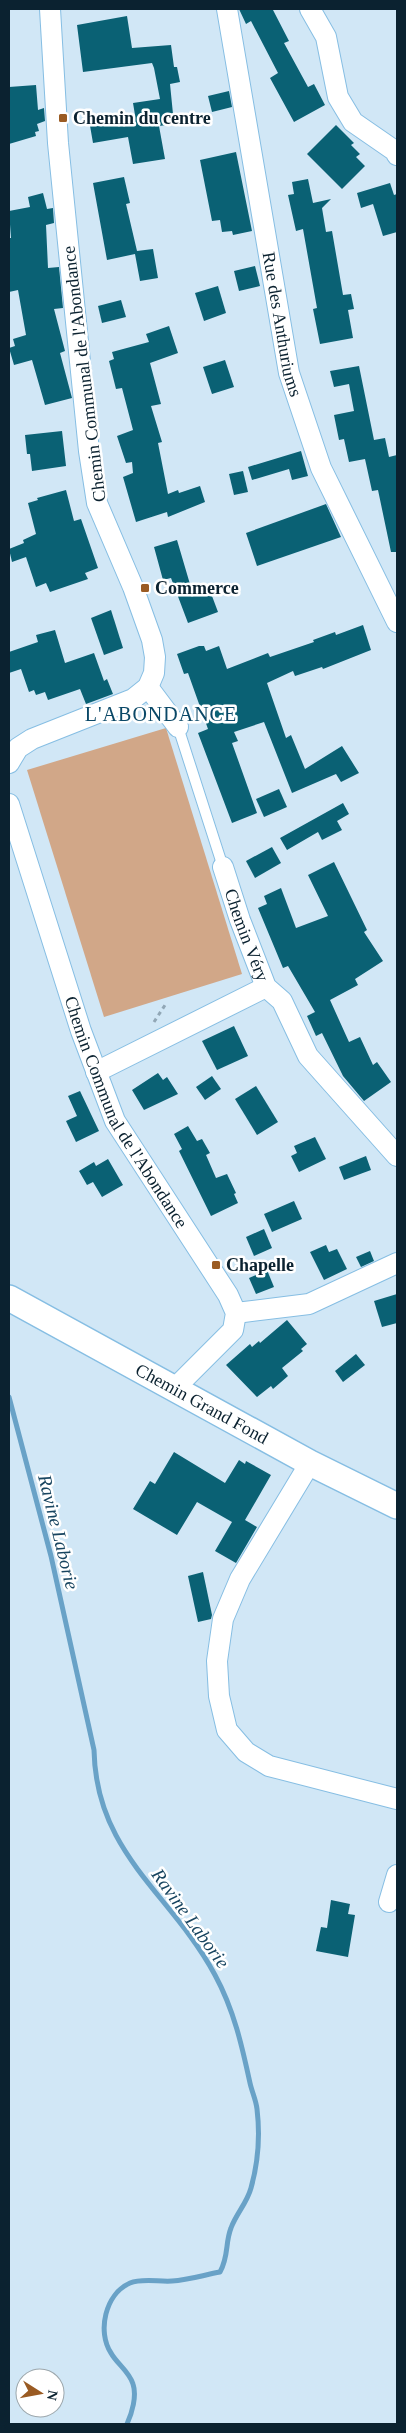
<svg xmlns="http://www.w3.org/2000/svg" width="406" height="2433" font-family="Georgia,serif">
	<style>
		.green { fill: #d1a788 }
		.lines { fill: none; stroke-linecap: round; stroke-linejoin: round }
		.stream { stroke: #69a2c7; stroke-width: 5 }
		.building { fill: #0a6174 }
		.service-casing { stroke: #86bee3; stroke-width: 12 }
		.minor-casing { stroke: #86bee3; stroke-width: 22 }
		.tertiary-casing { stroke: #86bee3; stroke-width: 28 }
		.path { stroke: #91a7b6; stroke-width: 3; stroke-dasharray: 4 4; stroke-linecap: butt }
		.service { stroke: #fff; stroke-width: 10 }
		.minor { stroke: #fff; stroke-width: 20 }
		.tertiary { stroke: #fff; stroke-width: 25 }
		.poi-dot { fill: #9a5b23; stroke: #fff; stroke-width: 2 }
		.labels { text-anchor: middle; stroke-width: 5; stroke-linejoin: round; paint-order: stroke }
		.poi-label { font-size: 18px; font-weight: bold; fill: #0b2230; stroke: #fff; text-anchor: start }
		.street-label { font-size: 18px; fill: #0b2230; stroke: #fff }
		.water-label { font-size: 19px; font-style: italic; fill: #184560; stroke: #fff }
		.quarter-label { font-size: 20px; letter-spacing: 1px; fill: #0a4867; stroke: #fff }
	</style>
	<rect width="100%" height="100%" fill="#d1e7f6"/>
	<polygon class="green" points="166,728 242,974 104,1017 27,770"/>
	<g class="lines">
		<path class="stream" d="M9 1397 51 1556 94 1750C96 1854 171 1893 215 1975 234 2010 242 2046 250 2083 252 2092 256 2100 257 2109 260 2134 258 2163 251 2188 247 2203 236 2214 231 2228 225 2243 229 2256 220 2272 204 2275 188 2280 172 2281 159 2282 142 2278 130 2283 105 2294 97 2332 111 2353 117 2364 129 2371 133 2384 137 2396 132 2413 127 2424"/>
	</g>
	<g class="building">
		<polygon points="239,9 275,9 273,10 289,41 284,43 308,87 314,84 325,105 294,122 270,78 278,73 251,21 246,24"/>
		<polygon points="127,16 132,48 171,45 174,67 177,67 180,82 170,84 174,124 159,126 165,159 133,164 128,137 93,143 89,120 135,115 133,103 160,99 154,68 152,63 83,72 77,25"/>
		<polygon points="36,85 38,110 44,108 45,121 37,124 39,131 35,132 36,136 9,144 9,87"/>
		<polygon points="229,91 232,107 212,112 208,96"/>
		<polygon points="336,125 354,143 351,145 360,154 356,157 365,166 342,189 307,154"/>
		<polygon points="236,152 252,231 233,235 232,231 222,232 220,220 212,221 200,160"/>
		<polygon points="124,177 130,203 126,204 137,251 153,249 158,278 140,281 135,254 107,260 93,183"/>
		<polygon points="308,179 313,203 331,199 322,208 326,232 332,231 343,295 351,294 354,309 348,310 353,338 320,344 313,309 317,308 303,229 296,231 288,195 294,194 292,182"/>
		<polygon points="390,183 394,195 397,194 397,232 383,236 373,204 361,208 357,193"/>
		<polygon points="43,193 47,209 53,208 54,223 46,225 48,268 59,267 63,308 54,309 65,351 60,353 72,398 45,405 32,360 14,365 9,348 15,346 13,339 26,335 18,290 9,292 9,238 11,238 9,211 30,207 28,197"/>
		<polygon points="255,266 260,286 239,291 234,271"/>
		<polygon points="218,286 226,313 204,321 195,293"/>
		<polygon points="121,300 126,317 102,323 98,306"/>
		<polygon points="169,326 178,353 150,363 161,404 151,406 162,442 158,443 168,494 178,490 179,493 200,486 205,502 168,517 167,512 136,522 123,477 133,473 132,462 126,463 117,436 133,430 122,388 116,389 109,361 114,359 112,352 149,342 146,334"/>
		<polygon points="225,360 234,387 212,394 203,367"/>
		<polygon points="359,366 374,440 385,438 389,457 397,455 397,552 391,552 378,490 372,491 365,459 349,462 344,439 339,440 334,415 354,411 349,384 334,387 330,371"/>
		<polygon points="62,431 66,466 32,471 30,454 27,454 25,435"/>
		<polygon points="301,451 308,476 292,480 289,469 252,480 248,467"/>
		<polygon points="243,471 248,492 234,495 229,474"/>
		<polygon points="66,490 74,521 81,519 98,568 85,573 88,579 50,592 46,583 36,587 26,557 12,562 9,549 24,543 23,540 36,534 28,503 38,500 37,498"/>
		<polygon points="326,504 341,537 257,566 246,533"/>
		<polygon points="177,540 192,591 197,589 198,592 209,588 218,612 188,623 171,578 163,580 154,547"/>
		<polygon points="111,610 123,648 104,655 91,618"/>
		<polygon points="363,625 371,650 323,669 322,667 295,676 293,671 267,683 286,738 291,735 305,769 342,746 359,773 341,782 336,774 292,793 264,722 234,732 238,741 232,743 257,813 232,823 198,733 208,729 188,673 184,674 177,654 199,646 204,646 206,651 219,646 227,669 268,653 270,657 314,642 313,640 335,632 336,635"/>
		<polygon points="55,630 65,663 94,653 104,681 107,679 113,694 86,704 80,689 48,700 45,692 36,695 34,690 29,692 21,669 9,673 9,652 38,642 36,635"/>
		<polygon points="279,789 287,807 264,817 256,799"/>
		<polygon points="343,803 349,814 337,821 342,830 322,840 318,832 287,850 280,838"/>
		<polygon points="272,847 281,863 255,878 246,861"/>
		<polygon points="334,862 367,930 364,932 383,961 355,979 358,985 330,1000 349,1042 360,1037 373,1065 377,1062 391,1082 364,1101 343,1076 322,1033 316,1036 307,1016 315,1012 288,966 283,968 258,908 267,904 264,896 281,888 296,928 328,916 308,875"/>
		<polygon points="234,1026 248,1056 217,1070 202,1041"/>
		<polygon points="158,1073 163,1080 167,1077 178,1094 144,1110 132,1090"/>
		<polygon points="212,1076 221,1089 205,1100 196,1087"/>
		<polygon points="256,1086 278,1122 257,1135 235,1099"/>
		<polygon points="80,1091 99,1131 76,1142 66,1121 77,1116 68,1096"/>
		<polygon points="188,1126 197,1141 202,1139 210,1153 206,1155 216,1178 227,1174 236,1193 234,1194 238,1203 211,1216 179,1151 182,1149 174,1134"/>
		<polygon points="315,1137 326,1159 299,1172 291,1156 297,1153 294,1146"/>
		<polygon points="366,1156 371,1170 344,1180 339,1167"/>
		<polygon points="108,1159 123,1185 102,1197 93,1182 87,1185 79,1171 94,1162 96,1166"/>
		<polygon points="294,1201 302,1219 272,1232 264,1214"/>
		<polygon points="264,1229 272,1248 254,1256 246,1237"/>
		<polygon points="326,1245 329,1252 337,1249 347,1269 324,1280 310,1252"/>
		<polygon points="370,1251 374,1261 361,1267 356,1257"/>
		<polygon points="267,1270 274,1287 256,1294 249,1278"/>
		<polygon points="397,1294 397,1323 382,1327 374,1301"/>
		<polygon points="287,1320 307,1344 301,1349 303,1351 282,1368 288,1376 273,1389 271,1386 257,1397 226,1365 250,1344 252,1347 259,1341 260,1343"/>
		<polygon points="356,1354 365,1365 343,1382 335,1371"/>
		<polygon points="174,1452 225,1483 239,1460 245,1464 246,1461 271,1475 245,1520 257,1527 236,1563 215,1551 232,1522 197,1502 177,1535 133,1509 150,1481 155,1484"/>
		<polygon points="203,1572 212,1615 211,1619 198,1622 188,1576"/>
		<polygon points="331,1900 350,1904 348,1914 355,1915 348,1957 316,1951 321,1927 327,1928"/>
	</g>
	<g class="lines">
		<g class="service-casing">
			<polyline id="service" points="178,727 223,867"/>
		</g>
		<g class="minor-casing">
			<g id="minor">
				<path id="s1" d="M227 9 289 373 321 468 397 622"/>
				<polyline points="310,9 326,37 338,97 353,122 395,151 397,155"/>
				<polyline points="148,687 178,727"/>
				<polyline points="9,763 18,748 32,739 133,699 148,687 154,673 155,657 152,640 133,587 97,503 89,451 58,143 50,9"/>
				<path id="s2" d="M9 804 81 1031 115 1121 228 1295 236 1313 233 1330 180 1383 176 1391"/>
				<path id="s3" d="M223 867 240 920 266 987 282 1001 308 1056 397 1156"/>
				<polyline points="96,1072 266,987"/>
				<polyline points="236,1313 309,1304 397,1263"/>
				<polyline points="310,1463 240,1579 223,1619 217,1661 219,1696 227,1730 246,1752 269,1766 397,1799"/>
				<polyline points="389,1902 397,1875"/>
			</g>
		</g>
		<g class="tertiary-casing">
			<g id="tertiary">
				<path id="s4" d="M9 1298 310 1463 397 1506"/>
			</g>
		</g>
		<polyline class="path" points="154,1022 167,1002"/>
		<use href="#service" class="service"/>
		<use href="#minor" class="minor"/>
		<use href="#tertiary" class="tertiary"/>
	</g>
	<g class="poi-dot">
		<rect x="58" y="113" width="10" height="10" rx="2.5"/>
		<rect x="140" y="583" width="10" height="10" rx="2.5"/>
		<rect x="211" y="1260" width="10" height="10" rx="2.5"/>
	</g>
	<g class="labels">
		<g class="poi-label">
			<text x="73" y="124">Chemin du centre</text>
			<text x="155" y="594">Commerce</text>
			<text x="226" y="1271">Chapelle</text>
		</g>
		<g class="street-label">
			<text dy="6" stroke="none"><textPath href="#s1" startOffset="320">Rue des Anthuriums</textPath></text>
			<text transform="translate(84 374) rotate(-97)" y="6">Chemin Communal de l'Abondance</text>
			<text dy="6" stroke="none"><textPath href="#s3" startOffset="72">Chemin Véry</textPath></text>
			<text dy="6" stroke="none"><textPath href="#s2" startOffset="331">Chemin Communal de l'Abondance</textPath></text>
			<text dy="6" stroke="none"><textPath href="#s4" startOffset="220">Chemin Grand Fond</textPath></text>
		</g>
		<g class="water-label">
			<text transform="translate(59 1532) rotate(76)" y="7">Ravine Laborie</text>
			<text transform="translate(191 1918) rotate(54)" y="7">Ravine Laborie</text>
		</g>
		<g class="quarter-label">
			<text x="161" y="721">L'ABONDANCE</text>
		</g>
	</g>
	<rect width="406" height="2433" fill="none" stroke="#0b2230" stroke-width="20"/>
	<g transform="translate(40 2393) rotate(101)"><circle r="24" fill="#ffffff" stroke="#9da7ac"/>
	<path d="M0-4L9 19L0 12L-9 19Z" fill="#9a5b23"/>
	<text y="-8" font-size="14" font-weight="bold" text-anchor="middle" fill="#0b2230">N</text>
	</g>
</svg>
